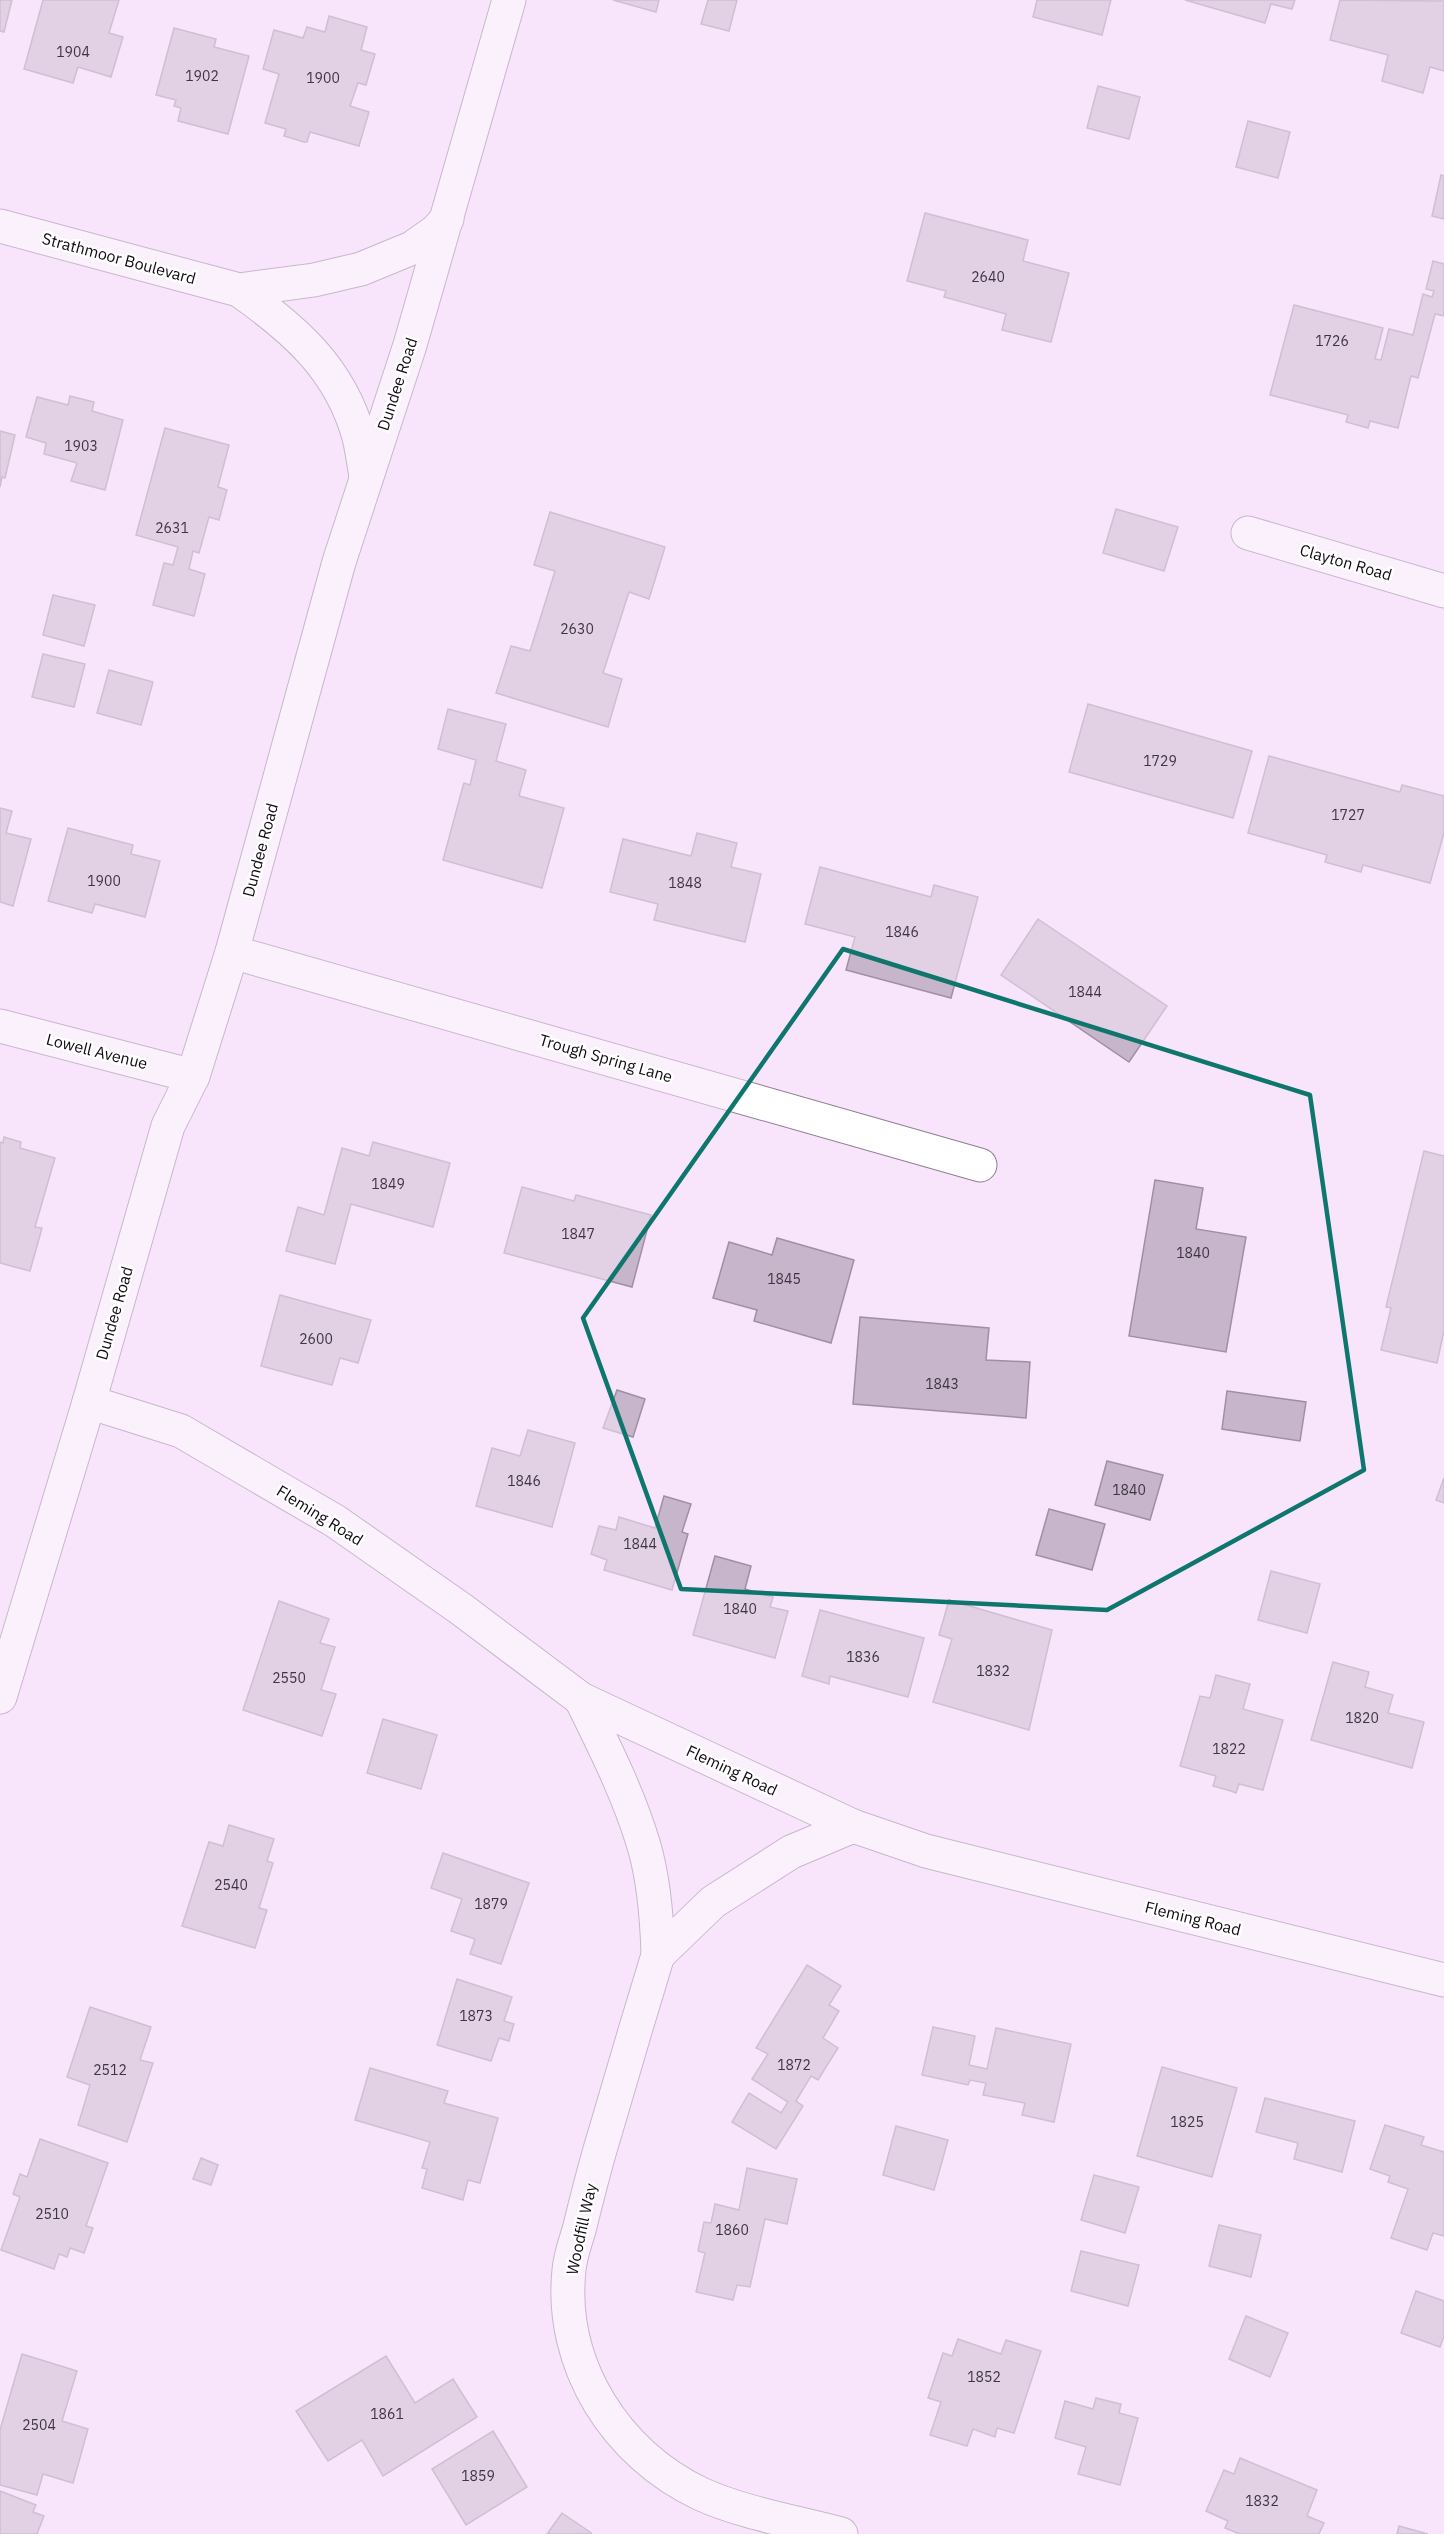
<svg xmlns="http://www.w3.org/2000/svg" width="1444" height="2534" font-family="'IBM Plex Sans',sans-serif">
	<style>
		.building { fill: #c7b5cb; stroke: #a08fa4; stroke-width: 1.5 }
		.lines { fill: none; stroke-linecap: round; stroke-linejoin: round }
		.street-casing { stroke: #8e7d92; stroke-width: 35 }
		.street { stroke: #fff; stroke-width: 33 }
		.marked { fill: none; stroke: #0f766e; stroke-width: 4.5; stroke-linejoin: round }
		.labels { text-anchor: middle; stroke-width: 5; stroke-linejoin: round; paint-order: stroke }
		.number-label { font-size: 14px; fill: #3e3540 }
		.street-label { font-size: 16px; fill: #100a11; stroke: #fff }
	</style>
	<rect width="100%" height="100%" fill="#f8e5fc"/>
	<g class="building">
		<polygon points="0,0 12,0 4,32 0,31"/>
		<polygon points="43,0 119,0 109,33 123,37 111,77 78,67 73,83 24,69"/>
		<polygon points="613,0 659,0 656,12"/>
		<polygon points="708,0 737,0 729,31 701,24"/>
		<polygon points="1037,0 1111,0 1102,35 1033,17"/>
		<polygon points="1185,0 1295,0 1292,9 1271,4 1265,23"/>
		<polygon points="1340,0 1444,1 1444,71 1430,67 1423,93 1382,81 1388,55 1330,40"/>
		<polygon points="329,16 367,27 361,50 375,54 366,85 358,83 350,106 369,112 359,146 310,132 307,142 304,142 284,136 286,129 265,123 279,74 263,69 274,30 303,38 307,27 325,32"/>
		<polygon points="174,28 216,39 214,47 249,56 228,134 178,121 181,108 174,106 176,100 156,95"/>
		<polygon points="1098,86 1140,97 1129,139 1087,128"/>
		<polygon points="1248,121 1290,132 1278,178 1236,167"/>
		<polygon points="1441,175 1444,176 1444,219 1432,216"/>
		<polygon points="925,213 1028,240 1023,261 1069,273 1051,342 1002,330 1006,314 944,297 946,291 907,281"/>
		<polygon points="1433,261 1444,264 1444,316 1435,314 1418,378 1411,376 1398,428 1370,421 1368,428 1346,422 1348,415 1270,395 1294,305 1383,328 1375,359 1381,360 1389,329 1413,335 1423,294 1432,297 1434,291 1426,289"/>
		<polygon points="70,396 94,402 92,411 123,420 105,490 71,481 77,463 44,454 46,443 26,437 37,397 68,405"/>
		<polygon points="165,428 229,445 218,487 227,490 219,520 209,517 199,553 193,551 189,569 205,574 194,616 153,605 164,563 173,565 178,547 136,535"/>
		<polygon points="0,431 15,435 5,478 2,477 0,487"/>
		<polygon points="1116,509 1178,527 1164,571 1103,553"/>
		<polygon points="550,512 665,547 649,599 629,592 603,673 622,679 608,727 496,693 511,646 530,651 555,571 534,565"/>
		<polygon points="53,595 95,605 84,646 43,635"/>
		<polygon points="43,654 85,664 74,707 32,697"/>
		<polygon points="109,670 153,682 141,725 97,713"/>
		<polygon points="1088,704 1252,751 1233,818 1069,772"/>
		<polygon points="448,709 506,724 496,761 526,770 519,796 564,808 542,888 443,860 463,786 464,783 470,785 476,760 438,749"/>
		<polygon points="1269,756 1400,792 1402,785 1444,796 1444,833 1430,883 1363,865 1361,872 1325,862 1327,855 1248,833"/>
		<polygon points="0,808 12,811 6,833 31,839 13,906 0,902"/>
		<polygon points="68,828 133,845 131,854 160,861 145,917 95,904 92,913 48,901"/>
		<polygon points="697,833 737,843 731,867 761,874 745,942 654,920 658,904 610,892 623,839 691,856"/>
		<polygon points="820,867 931,897 934,885 978,897 951,998 846,970 855,937 805,924"/>
		<polygon points="1038,919 1167,1006 1129,1062 1001,975"/>
		<polygon points="4,1137 21,1142 20,1148 55,1158 35,1227 42,1228 30,1271 0,1263 0,1142 3,1143"/>
		<polygon points="373,1142 450,1163 433,1227 351,1204 335,1264 286,1251 298,1207 324,1215 342,1148 369,1156"/>
		<polygon points="1424,1151 1444,1156 1444,1331 1437,1363 1381,1350 1391,1308 1386,1307"/>
		<polygon points="1155,1180 1203,1188 1196,1229 1246,1237 1226,1352 1129,1336"/>
		<polygon points="522,1187 574,1201 576,1195 651,1215 632,1287 504,1253"/>
		<polygon points="777,1238 854,1260 831,1343 754,1321 757,1310 713,1298 729,1242 772,1255"/>
		<polygon points="280,1295 371,1320 358,1363 340,1358 332,1385 261,1366"/>
		<polygon points="860,1317 989,1328 986,1360 1030,1362 1026,1418 853,1404"/>
		<polygon points="617,1390 645,1399 633,1437 603,1428"/>
		<polygon points="1227,1391 1306,1402 1300,1441 1222,1429"/>
		<polygon points="528,1430 575,1443 552,1527 476,1506 492,1448 520,1456"/>
		<polygon points="1107,1461 1163,1475 1150,1520 1095,1505"/>
		<polygon points="1444,1478 1444,1503 1436,1500"/>
		<polygon points="664,1496 691,1504 682,1532 688,1534 672,1590 604,1570 607,1560 591,1554 599,1526 616,1530 619,1517 655,1528"/>
		<polygon points="1049,1509 1105,1524 1092,1570 1036,1555"/>
		<polygon points="715,1556 751,1566 745,1589 773,1597 770,1607 788,1611 775,1658 693,1635"/>
		<polygon points="1271,1571 1320,1584 1307,1633 1258,1620"/>
		<polygon points="949,1600 1052,1630 1029,1730 933,1702 952,1639 939,1635"/>
		<polygon points="279,1601 329,1619 320,1643 335,1647 321,1690 336,1694 322,1736 243,1710"/>
		<polygon points="820,1610 924,1638 908,1697 830,1676 829,1684 802,1676"/>
		<polygon points="1333,1662 1369,1672 1365,1687 1393,1695 1388,1713 1424,1722 1412,1768 1311,1740"/>
		<polygon points="1216,1675 1250,1684 1243,1709 1283,1720 1263,1790 1239,1784 1236,1793 1231,1791 1213,1786 1216,1776 1180,1766 1200,1696 1210,1698"/>
		<polygon points="383,1719 437,1735 421,1789 367,1773"/>
		<polygon points="229,1825 274,1839 267,1861 273,1863 259,1908 267,1910 255,1948 182,1926 209,1842 223,1846"/>
		<polygon points="443,1853 529,1883 501,1964 470,1954 475,1939 451,1931 462,1899 431,1888"/>
		<polygon points="807,1965 841,1986 829,2005 839,2011 823,2038 838,2048 818,2080 811,2076 796,2101 803,2106 776,2149 732,2122 749,2093 781,2113 788,2102 752,2079 768,2054 756,2048"/>
		<polygon points="457,1979 512,1997 504,2021 514,2024 510,2037 509,2041 499,2038 491,2061 437,2045"/>
		<polygon points="90,2007 151,2027 140,2060 153,2063 127,2142 78,2125 90,2085 67,2077"/>
		<polygon points="933,2027 975,2036 969,2065 987,2069 996,2028 1071,2044 1054,2122 1022,2115 1025,2103 983,2095 986,2083 970,2080 968,2085 922,2075"/>
		<polygon points="1162,2067 1237,2088 1212,2177 1137,2156"/>
		<polygon points="370,2068 448,2091 444,2103 498,2118 480,2183 468,2180 463,2200 422,2188 427,2169 422,2168 430,2142 355,2120"/>
		<polygon points="1265,2098 1355,2121 1342,2172 1294,2159 1298,2143 1256,2132"/>
		<polygon points="1385,2125 1424,2137 1421,2145 1444,2152 1444,2236 1433,2233 1427,2250 1391,2238 1408,2189 1388,2182 1390,2176 1370,2169"/>
		<polygon points="896,2126 948,2140 934,2190 883,2175"/>
		<polygon points="40,2139 108,2163 86,2226 93,2228 84,2253 70,2248 67,2257 59,2254 54,2269 1,2250 20,2197 13,2194 20,2174 27,2177"/>
		<polygon points="201,2158 218,2165 211,2185 193,2179"/>
		<polygon points="747,2168 797,2179 787,2224 765,2219 750,2287 737,2285 733,2300 696,2292 705,2253 698,2251 704,2222 711,2223 715,2204 739,2210"/>
		<polygon points="1094,2175 1139,2187 1125,2233 1081,2220"/>
		<polygon points="1219,2225 1261,2235 1251,2277 1209,2266"/>
		<polygon points="1081,2251 1139,2265 1128,2306 1071,2291"/>
		<polygon points="1416,2291 1444,2301 1444,2336 1440,2347 1401,2333"/>
		<polygon points="1246,2316 1288,2333 1270,2377 1229,2359"/>
		<polygon points="958,2339 1001,2354 1006,2340 1041,2351 1014,2433 997,2428 995,2437 973,2429 967,2446 930,2435 941,2402 928,2398 943,2353 952,2356"/>
		<polygon points="22,2354 77,2371 62,2421 88,2429 73,2483 43,2474 37,2495 0,2485 0,2430"/>
		<polygon points="386,2356 415,2403 453,2379 477,2417 383,2476 362,2440 328,2461 296,2411"/>
		<polygon points="1096,2398 1121,2404 1119,2413 1138,2418 1120,2485 1078,2474 1086,2447 1055,2438 1065,2401 1093,2409"/>
		<polygon points="493,2431 527,2487 466,2525 432,2469"/>
		<polygon points="1240,2458 1317,2490 1307,2516 1324,2523 1319,2534 1240,2534 1225,2528 1228,2521 1206,2511 1224,2470 1234,2474"/>
		<polygon points="0,2491 36,2505 33,2512 44,2516 37,2534 0,2534"/>
		<polygon points="562,2513 590,2532 592,2534 547,2534"/>
		<polygon points="1399,2526 1428,2534 1397,2534"/>
	</g>
	<g class="lines">
		<g class="street-casing">
			<g id="street">
				<polyline points="0,226 239,290 314,280 361,269 412,248 436,231 447,219"/>
				<path d="M239 290C294 329 340 368 359 437 362 450 364 464 366 477"/>
				<polyline points="1248,533 1444,591"/>
				<polyline points="232,952 980,1165"/>
				<polyline points="0,1026 193,1076"/>
				<polyline points="89,1402 181,1431 335,1521 461,1609 581,1699 853,1826 926,1851 1444,1980"/>
				<polyline points="0,1697 89,1402 168,1126 193,1076 232,952 339,562 410,345 509,0"/>
				<path d="M581 1699C604 1746 629 1795 644 1846 654 1880 657 1919 658 1955 640 2014 622 2074 605 2133 595 2165 587 2198 579 2230 575 2243 570 2257 569 2270 559 2365 616 2454 701 2494 743 2513 796 2522 841 2534"/>
				<polyline points="658,1955 713,1902 791,1852 853,1826"/>
			</g>
		</g>
		<use href="#street" class="street"/>
	</g>
	<path d="M0 0H1444V2534H0ZM843 949 1310 1095 1364 1470 1107 1610 681 1589 583 1318Z" fill="#f8e5fc" fill-opacity=".55" fill-rule="evenodd"/>
	<path class="marked" d="M843 949 1310 1095 1364 1470 1107 1610 681 1589 583 1318Z"/>
	<g class="labels">
		<g class="number-label">
			<text x="73" y="57">1904</text>
			<text x="202" y="81">1902</text>
			<text x="323" y="83">1900</text>
			<text x="988" y="282">2640</text>
			<text x="1332" y="346">1726</text>
			<text x="81" y="451">1903</text>
			<text x="172" y="533">2631</text>
			<text x="577" y="634">2630</text>
			<text x="1160" y="766">1729</text>
			<text x="1348" y="820">1727</text>
			<text x="104" y="886">1900</text>
			<text x="685" y="888">1848</text>
			<text x="902" y="937">1846</text>
			<text x="1085" y="997">1844</text>
			<text x="388" y="1189">1849</text>
			<text x="578" y="1239">1847</text>
			<text x="1193" y="1258">1840</text>
			<text x="784" y="1284">1845</text>
			<text x="316" y="1344">2600</text>
			<text x="942" y="1389">1843</text>
			<text x="524" y="1486">1846</text>
			<text x="1129" y="1495">1840</text>
			<text x="640" y="1549">1844</text>
			<text x="740" y="1614">1840</text>
			<text x="863" y="1662">1836</text>
			<text x="993" y="1676">1832</text>
			<text x="289" y="1683">2550</text>
			<text x="1362" y="1723">1820</text>
			<text x="1229" y="1754">1822</text>
			<text x="231" y="1890">2540</text>
			<text x="491" y="1909">1879</text>
			<text x="476" y="2021">1873</text>
			<text x="794" y="2070">1872</text>
			<text x="110" y="2075">2512</text>
			<text x="1187" y="2127">1825</text>
			<text x="52" y="2219">2510</text>
			<text x="732" y="2235">1860</text>
			<text x="984" y="2382">1852</text>
			<text x="387" y="2419">1861</text>
			<text x="39" y="2430">2504</text>
			<text x="478" y="2481">1859</text>
			<text x="1262" y="2506">1832</text>
		</g>
		<g class="street-label">
			<text transform="translate(119 258) rotate(15)" y="6">Strathmoor Boulevard</text>
			<text transform="translate(397 384) rotate(-72)" y="6">Dundee Road</text>
			<text transform="translate(1346 562) rotate(16)" y="6">Clayton Road</text>
			<text transform="translate(260 850) rotate(-75)" y="6">Dundee Road</text>
			<text transform="translate(97 1051) rotate(14)" y="6">Lowell Avenue</text>
			<text transform="translate(606 1058) rotate(16)" y="6">Trough Spring Lane</text>
			<text transform="translate(114 1313) rotate(-74)" y="6">Dundee Road</text>
			<text transform="translate(320 1515) rotate(32)" y="6">Fleming Road</text>
			<text transform="translate(732 1770) rotate(25)" y="6">Fleming Road</text>
			<text transform="translate(1193 1918) rotate(14)" y="6">Fleming Road</text>
			<text transform="translate(581 2229) rotate(-78)" y="6">Woodfill Way</text>
		</g>
	</g>
</svg>
